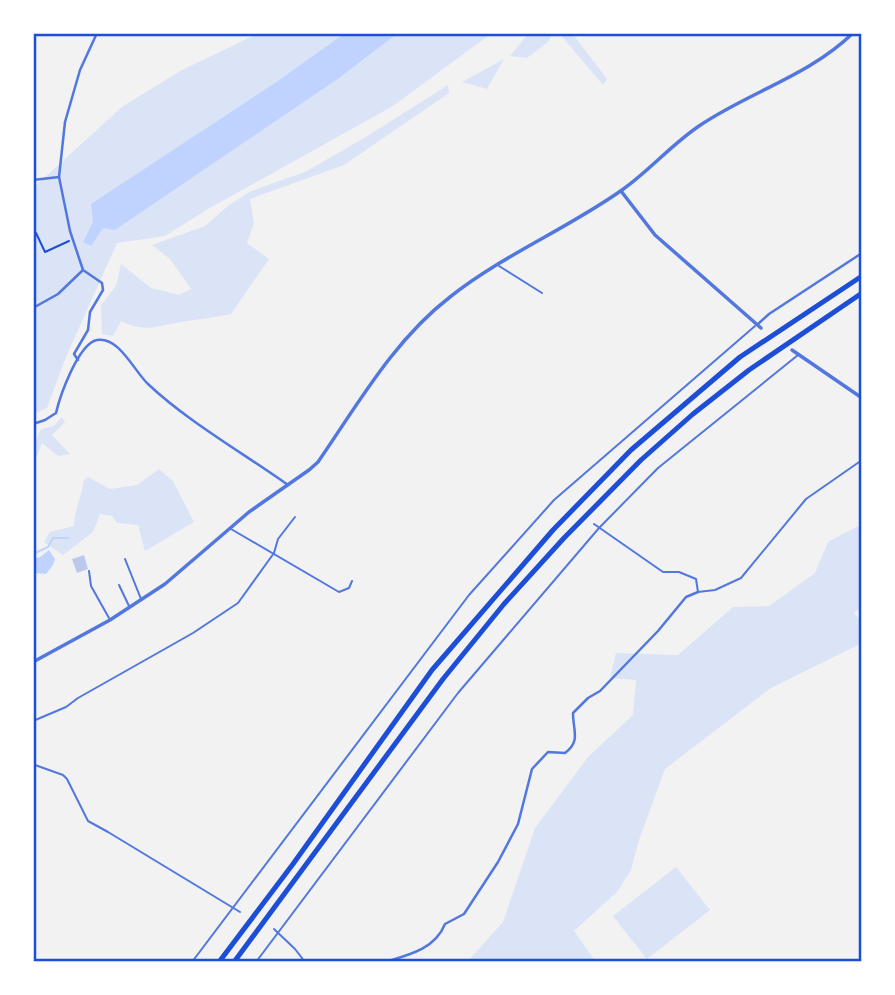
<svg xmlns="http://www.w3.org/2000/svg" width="895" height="995" font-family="Barlow,sans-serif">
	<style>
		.green { fill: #dbe4f7 }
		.water { fill: #bfd3fe }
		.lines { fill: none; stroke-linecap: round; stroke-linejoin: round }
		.stream { stroke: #bfd3fe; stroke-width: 2 }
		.building { fill: #bdc9ec }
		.path { stroke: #1d4ed8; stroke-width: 2 }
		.service { stroke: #5277de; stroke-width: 2 }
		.minor { stroke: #5277de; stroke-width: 2.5 }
		.tertiary { stroke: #5277de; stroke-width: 3.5 }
		.motorway { stroke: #1d4ed8; stroke-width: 5 }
		.neatline { fill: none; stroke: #1d4ed8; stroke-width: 2.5 }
	</style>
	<rect width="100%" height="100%" fill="#f2f2f2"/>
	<g class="green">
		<polygon points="259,33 492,33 393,106 208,209 165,236 117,243 66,357 47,408 33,414 33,188 123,106 182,70"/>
		<polygon points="529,33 553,33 548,42 527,58 510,56"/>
		<polygon points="559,33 572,33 607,79 603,85"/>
		<polygon points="504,59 487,89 462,82"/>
		<path d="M448 85 449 93 344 165 250 199 254 223 247 243 269 259 231 314C214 318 198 319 181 322 158 326 144 333 121 321L113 336 102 334 101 305 116 286 121 264 151 288 179 295 191 289 170 259 152 245 205 226 229 205 251 191 305 172 364 138Z"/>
		<polygon points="62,417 65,422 52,435 70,454 58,456 42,443 36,458 33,456 33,448 41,429 54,426"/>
		<path d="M159 469 173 481 194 522 145 551 138 525 117 523 112 516 100 514 93 532 63 555 44 542 50 532 74 526C74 510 82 496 84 480L88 477 110 489 137 485Z"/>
		<polygon points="862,524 862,606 854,613 862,623 862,643 771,688 665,769 638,843 631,870 617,892 574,931 596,962 467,962 503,922 535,828 588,757 633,715 636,680 610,678 616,653 678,655 733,607 769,606 815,573 828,542"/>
		<polygon points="676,867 710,910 647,959 613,916"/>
	</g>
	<g class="water">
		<polygon points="345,33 398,33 339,78 115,230 103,228 91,246 83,242 93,222 91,204 278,81"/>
		<polygon points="49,550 55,559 53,565 46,574 33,573 33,559 40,557"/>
	</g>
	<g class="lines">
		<polyline class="stream" points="33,554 48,547 53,538 68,538"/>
	</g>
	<polygon class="building" points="84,555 88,569 77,573 72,559"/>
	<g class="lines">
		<polyline class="path" points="33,233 36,233 45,252 69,241"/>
		<g class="service">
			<polyline points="499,266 542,293"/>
			<polyline points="594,524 663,572 679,572 696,579 698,592 715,590 741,578 806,499 862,460"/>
			<polyline points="231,529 339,592 349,588 352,581"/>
			<polyline points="125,559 141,599"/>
			<polyline points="89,571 91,586 109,618"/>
			<polyline points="119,585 129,606"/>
			<polyline points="33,721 66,707 78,698 193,633 238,603 274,553 278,539 295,517"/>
			<polyline points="33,762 35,765 63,775 67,779 88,821 108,832 240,912"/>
			<polyline points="274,929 295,949 305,962"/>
			<polyline points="192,962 469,595 554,500 755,326"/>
			<polyline points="256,962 458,693 599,528 658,468 798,355"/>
		</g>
		<g class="minor">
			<polyline points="33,180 59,177"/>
			<polyline points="33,308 58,294 83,270"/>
			<polyline points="758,324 769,314 862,253"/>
			<polyline points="78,360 74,354 88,330 90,312 103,290 102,283 83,270 70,231 59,177 65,122 80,70 97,33"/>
			<path d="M33 424 45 420 56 413C60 396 78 344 97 340 119 336 134 371 148 384 187 421 243 453 288 485"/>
			<path d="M385 962C409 955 435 949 445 924L464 914 498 862 518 824 532 769 548 752 565 753C581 741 573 731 573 713L588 698 600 691 658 631 686 597 698 592"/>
		</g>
		<g class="tertiary">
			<polyline points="621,191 655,235 761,328"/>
			<polyline points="792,350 862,398"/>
			<path d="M33 662 110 620 165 584 249 512 309 470 318 462C358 404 394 340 450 297 503 255 567 229 622 190 649 171 671 145 699 126 749 92 809 76 853 33"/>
		</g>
		<g class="motorway">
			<polyline points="219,962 293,864 432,670 553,530 631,450 740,357 862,276"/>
			<polyline points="234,962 443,679 504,604 564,538 641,460 693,414 749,370 862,293"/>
		</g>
	</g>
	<rect width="895" height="995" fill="none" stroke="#ffffff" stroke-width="70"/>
	<rect x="35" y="35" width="825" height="925" class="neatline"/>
</svg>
